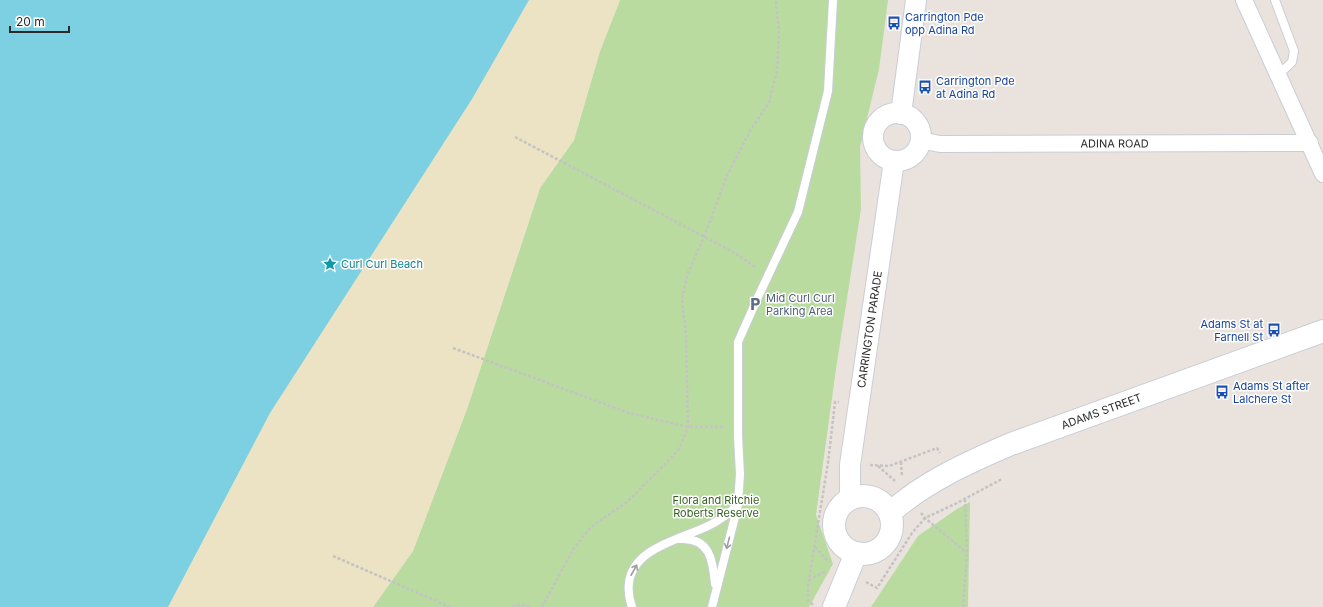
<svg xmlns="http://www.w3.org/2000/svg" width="1323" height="607" font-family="Inter,sans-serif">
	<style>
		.green { fill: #b9dba0 }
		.sand { fill: #ece2c4 }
		.water { fill: #7cd0e1 }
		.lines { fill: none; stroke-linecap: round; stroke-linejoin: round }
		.service-casing { stroke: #c9cdd6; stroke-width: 10 }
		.minor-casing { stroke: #c9cdd6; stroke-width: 18 }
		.tertiary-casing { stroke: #c9cdd6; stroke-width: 22 }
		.secondary-casing { stroke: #c9cdd6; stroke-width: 24 }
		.path { stroke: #c3c3c3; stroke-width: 2.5; stroke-dasharray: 3 2; stroke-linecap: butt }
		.service { stroke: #fff; stroke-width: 8 }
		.minor { stroke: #fff; stroke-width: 16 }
		.tertiary { stroke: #fff; stroke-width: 20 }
		.secondary { stroke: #fff; stroke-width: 22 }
		.oneway { stroke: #9f9f9f }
		.labels { text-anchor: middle; stroke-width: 3; stroke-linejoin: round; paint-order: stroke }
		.transit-label { font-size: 11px; fill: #164399; stroke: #fff; text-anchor: start }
		.street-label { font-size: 11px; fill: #2a2a2a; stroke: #fff }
		.culture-label { font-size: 11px; fill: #0d838f; stroke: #fff; text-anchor: start }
		.service-label { font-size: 11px; fill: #4e5e75; stroke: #fff; text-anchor: start }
		.park-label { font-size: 11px; fill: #345f22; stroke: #fff }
	</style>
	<rect width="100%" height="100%" fill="#eae3dd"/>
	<g class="green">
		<polygon points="620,0 888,0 879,69 860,147 861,209 836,369 816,515 833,564 809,607 373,607 413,551 467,409 540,188 574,140 600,51"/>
		<polygon points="970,502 968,607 871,607 918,536 957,509"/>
	</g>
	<polygon class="sand" points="307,0 620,0 600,51 574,140 540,188 467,409 413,551 373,607 0,607 0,453"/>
	<polygon class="water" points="0,0 529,0 472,99 270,413 168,607 0,607"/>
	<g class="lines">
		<g class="service-casing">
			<g id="service">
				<polyline points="1275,0 1294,51 1292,62 1278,75"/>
				<path d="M680 539C710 537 713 561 715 584"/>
				<path d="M632 607C629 599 628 591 629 583 633 547 683 539 710 525 720 520 728 514 737 506"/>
				<polyline points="712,607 738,505 740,474 738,436 738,342 758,297 798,212 828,91 833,0"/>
			</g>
		</g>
		<g class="minor-casing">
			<g id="minor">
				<polyline points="1244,0 1323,174"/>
				<path id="s1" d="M920 140 940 144 1310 143"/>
			</g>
		</g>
		<g class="tertiary-casing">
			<g id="tertiary">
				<circle cx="897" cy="137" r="24"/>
				<polyline points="901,114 916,0"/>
				<path id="s2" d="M850 499V465L894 161"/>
			</g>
		</g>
		<g class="secondary-casing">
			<g id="secondary">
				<circle cx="863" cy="525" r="29"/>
				<path id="s3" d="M890 513C924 482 969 462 1011 444L1323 331"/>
				<polyline points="834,607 856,553"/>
			</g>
		</g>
		<g class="path">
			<polyline points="515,137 735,253 757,268"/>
			<polyline points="453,348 629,413 688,427 725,427"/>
			<polyline points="901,462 902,477"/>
			<polyline points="870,465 889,466 937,448 940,453"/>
			<polyline points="878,466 895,481"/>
			<polyline points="921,513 925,518 967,553"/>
			<polyline points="815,547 829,562"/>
			<polyline points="333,556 450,607"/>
			<polyline points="809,580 826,571"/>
			<polyline points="866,582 877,588 912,533 925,518 955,504 1002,479"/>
			<polyline points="813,605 808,600 808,585 828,463 835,402 839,402"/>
			<path d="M512 607C518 604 524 605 530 607"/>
			<polyline points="542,607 574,548 591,527 627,502 663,466 679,449 688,427 686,336 682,300 687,275 704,237 727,176 751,129 769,103 777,70 779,32 776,0"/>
			<polyline points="963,607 967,553 965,500"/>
		</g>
		<use href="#service" class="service"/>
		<use href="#minor" class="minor"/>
		<use href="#tertiary" class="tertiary"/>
		<use href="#secondary" class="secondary"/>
	</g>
	<defs><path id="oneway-shaft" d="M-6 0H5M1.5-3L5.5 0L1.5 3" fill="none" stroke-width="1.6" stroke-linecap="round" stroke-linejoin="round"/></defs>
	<g class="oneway">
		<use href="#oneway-shaft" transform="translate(728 543) rotate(104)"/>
		<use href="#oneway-shaft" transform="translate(634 570) rotate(-61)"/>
	</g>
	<defs>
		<g id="bus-bare" transform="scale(1.08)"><path d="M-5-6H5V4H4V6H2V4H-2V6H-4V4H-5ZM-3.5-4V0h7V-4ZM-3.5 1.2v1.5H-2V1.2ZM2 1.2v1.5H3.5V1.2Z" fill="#1a4fb4" stroke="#fff" stroke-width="2.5" paint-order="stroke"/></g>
		<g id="sight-bare" transform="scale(1.08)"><path d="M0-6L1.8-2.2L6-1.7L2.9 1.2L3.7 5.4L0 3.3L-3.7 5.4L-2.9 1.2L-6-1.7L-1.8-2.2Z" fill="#0f9aa8" stroke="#fff" stroke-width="2.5" paint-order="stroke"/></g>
		<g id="parking-bare" transform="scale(1.08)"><path d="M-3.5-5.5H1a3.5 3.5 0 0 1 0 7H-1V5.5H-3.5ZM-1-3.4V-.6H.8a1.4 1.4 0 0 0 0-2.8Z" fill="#5c6f8a" stroke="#fff" stroke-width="2.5" paint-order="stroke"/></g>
	</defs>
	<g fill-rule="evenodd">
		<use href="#bus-bare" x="894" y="23"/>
		<use href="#bus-bare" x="925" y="87"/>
		<use href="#sight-bare" x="330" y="264"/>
		<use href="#parking-bare" x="755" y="304"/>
		<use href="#bus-bare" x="1274" y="330"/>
		<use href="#bus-bare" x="1222" y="392"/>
	</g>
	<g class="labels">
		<g class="transit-label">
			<text x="905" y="21">Carrington Pde<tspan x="905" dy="13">opp Adina Rd</tspan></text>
			<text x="936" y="85">Carrington Pde<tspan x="936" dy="13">at Adina Rd</tspan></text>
			<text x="1263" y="328" text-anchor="end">Adams St at<tspan x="1263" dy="13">Farnell St</tspan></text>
			<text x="1233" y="390">Adams St after<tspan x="1233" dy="13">Lalchere St</tspan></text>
		</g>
		<g class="street-label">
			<text dy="4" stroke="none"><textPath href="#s1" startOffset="195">ADINA ROAD</textPath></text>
			<text dy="4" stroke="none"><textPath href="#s2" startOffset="171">CARRINGTON PARADE</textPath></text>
			<text dy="4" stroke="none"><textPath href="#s3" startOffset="236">ADAMS STREET</textPath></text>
		</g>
		<g class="culture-label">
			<text x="341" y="268">Curl Curl Beach</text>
		</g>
		<g class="service-label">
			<text x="766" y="302">Mid Curl Curl<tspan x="766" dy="13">Parking Area</tspan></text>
		</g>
		<g class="park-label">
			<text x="716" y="504">Flora and Ritchie<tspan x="716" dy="13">Roberts Reserve</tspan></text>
		</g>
	</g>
	<path d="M10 26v6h59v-6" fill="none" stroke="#2a2a2a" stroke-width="2"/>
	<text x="16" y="26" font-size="12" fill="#2a2a2a" stroke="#ffffff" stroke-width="3" paint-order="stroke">20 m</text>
</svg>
